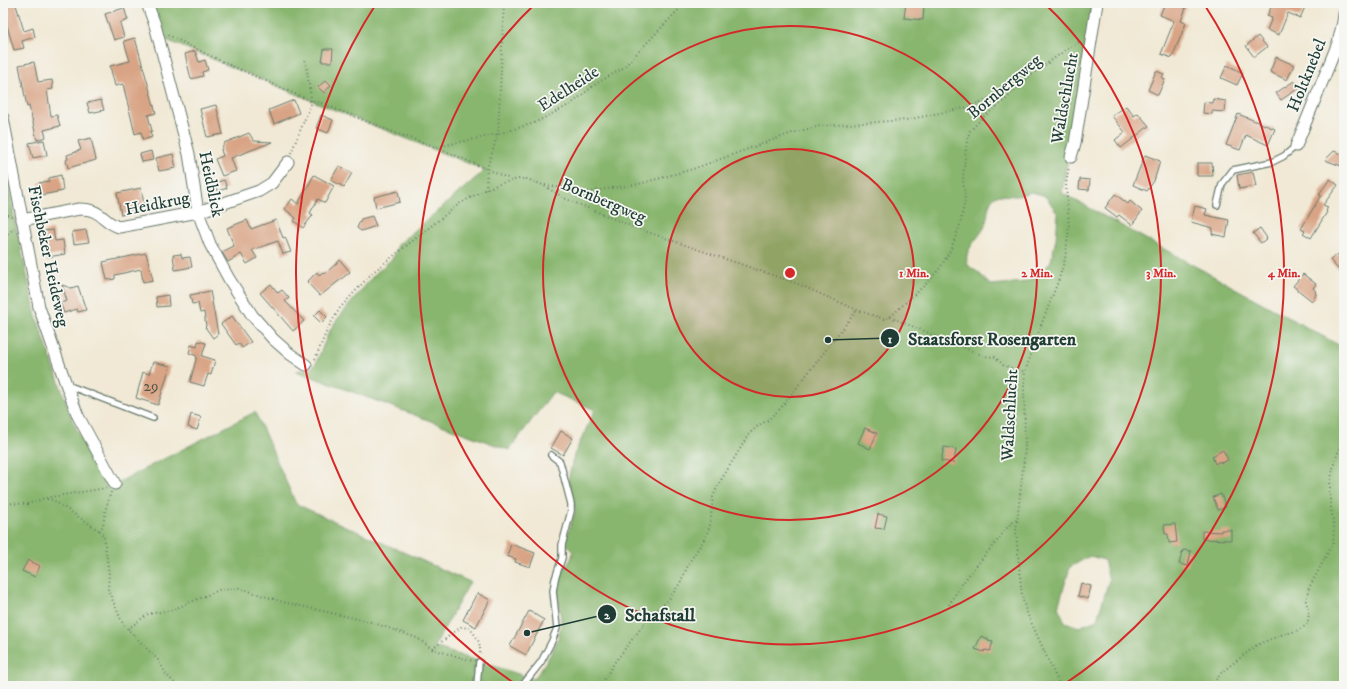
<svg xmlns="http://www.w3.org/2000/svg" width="1347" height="689" font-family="'IM FELL DW Pica',serif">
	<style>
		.forest { fill: #88b66e; stroke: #547a51; fill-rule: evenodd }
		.building { fill: #d9a485 }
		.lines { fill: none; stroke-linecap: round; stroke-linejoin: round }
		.service-casing { stroke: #68796c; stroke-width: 8 }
		.minor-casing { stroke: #68796c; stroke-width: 13 }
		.path { stroke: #68796c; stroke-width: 2; stroke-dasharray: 1 3; stroke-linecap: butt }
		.service { stroke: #fff; stroke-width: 5.5 }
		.minor { stroke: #fff; stroke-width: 11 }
		.ring { fill: none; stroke: #d62828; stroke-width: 2 }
		.labels { text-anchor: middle; stroke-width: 3.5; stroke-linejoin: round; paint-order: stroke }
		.number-label { font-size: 15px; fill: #4e5748 }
		.street-label { font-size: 17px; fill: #1f3d34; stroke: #f6f6f2 }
		.centre { fill: #d62828; stroke: #f6f6f2; stroke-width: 2 }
		.ring-label { font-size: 12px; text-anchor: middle; font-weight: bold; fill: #d62828; stroke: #f6f6f2; stroke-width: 3.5; stroke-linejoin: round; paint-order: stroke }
		.leader { fill: none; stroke: #1f3d34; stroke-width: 1.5 }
		.callout-dot { fill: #1f3d34; stroke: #f6f6f2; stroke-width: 1.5 }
		.mark-label { font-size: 12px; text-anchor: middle; font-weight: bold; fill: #fff }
		.callout-label { font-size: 18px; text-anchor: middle; font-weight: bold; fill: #1f3d34; stroke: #f6f6f2; stroke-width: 3.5; stroke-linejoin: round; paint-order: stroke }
	</style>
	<rect width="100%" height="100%" fill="#f6f6f2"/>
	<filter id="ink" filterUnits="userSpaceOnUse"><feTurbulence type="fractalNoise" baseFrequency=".025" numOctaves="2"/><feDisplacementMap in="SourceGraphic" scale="8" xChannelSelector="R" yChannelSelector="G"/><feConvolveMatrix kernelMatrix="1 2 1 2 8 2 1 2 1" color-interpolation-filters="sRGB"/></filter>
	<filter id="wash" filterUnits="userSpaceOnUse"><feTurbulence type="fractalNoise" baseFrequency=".012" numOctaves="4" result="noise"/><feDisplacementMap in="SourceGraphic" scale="16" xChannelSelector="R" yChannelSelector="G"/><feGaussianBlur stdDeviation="0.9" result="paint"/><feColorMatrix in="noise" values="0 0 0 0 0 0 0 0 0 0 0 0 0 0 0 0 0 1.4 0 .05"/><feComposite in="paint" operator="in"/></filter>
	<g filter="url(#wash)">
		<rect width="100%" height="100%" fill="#f1e9d5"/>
		<path class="forest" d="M149 3H1092L1062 193 1344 348V686H3V151L14 217 36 316 73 422 108 489 121 481 255 412 296 504 470 582 434 647 534 679C546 662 560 644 561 622 561 608 556 595 558 582 561 568 572 564 573 552L566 545 565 541 575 512 574 498 568 480 574 455 595 410 553 392 509 450 296 371 311 369 316 363 329 332 336 321 374 275 393 258 398 245 485 170 330 108 164 39ZM1031 192 1043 195 1047 198 1058 214 1056 239 1051 261 1041 274 1026 282 991 285C986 282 984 278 980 274 976 270 968 268 967 262 964 249 980 237 985 226 989 216 986 200 997 195L1017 196ZM1090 556 1104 560 1109 580 1097 620 1079 627 1065 622 1058 607 1070 567Z"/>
		<g id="blocks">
			<g class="building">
				<polygon points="8,3 13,3 14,5 16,5 24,31 33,28 35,37 22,41 24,48 14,50 3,12 3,5"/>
				<polygon points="906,3 918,3 918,5 924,6 923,20 904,18"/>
				<polygon points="1165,3 1172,3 1186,8 1181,21 1186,23 1172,58 1161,54 1174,21 1160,15"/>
				<polygon points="1273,3 1307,3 1300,18 1288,13 1279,35 1267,30 1272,18 1267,16"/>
				<polygon points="124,8 128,20 120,23 124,37 114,40 105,14"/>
				<polygon points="1258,36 1267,47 1254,57 1246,46"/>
				<polygon points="135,38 156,113 148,115 152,131 150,132 152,137 143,140 141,132 135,134 123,84 115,86 110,66 130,61 124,41"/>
				<polygon points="324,49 333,49 332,62 322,62"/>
				<polygon points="195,51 199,62 205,60 208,70 202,72 203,76 191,79 185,54"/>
				<polygon points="1276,57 1294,65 1287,80 1270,72"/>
				<polygon points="34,62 38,82 52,80 53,89 47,90 51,116 57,115 60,126 44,130 46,137 37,140 29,106 27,107 19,65"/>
				<polygon points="1227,65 1243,73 1237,85 1221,78"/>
				<polygon points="1156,71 1164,74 1162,78 1165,79 1158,95 1148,90"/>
				<polygon points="326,80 331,85 324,93 318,87"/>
				<polygon points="1294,81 1299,88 1281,100 1276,93"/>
				<polygon points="1213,99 1226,101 1225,112 1212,111 1212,114 1203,113 1204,102 1212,103"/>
				<polygon points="101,100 104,110 90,113 87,103"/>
				<polygon points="294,100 299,113 274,124 269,110"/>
				<polygon points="216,105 223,134 207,137 200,109"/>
				<polygon points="1126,106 1134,116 1138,113 1149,126 1121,148 1115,140 1125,132 1112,116"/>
				<polygon points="1238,114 1275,129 1268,145 1246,135 1240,150 1226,145"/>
				<polygon points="321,115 333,120 328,133 316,128"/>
				<polygon points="249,133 254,141 272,142 231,158 236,171 222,176 215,159 223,156 221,150 224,143"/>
				<polygon points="91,138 96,160 68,168 66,160 68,159 67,155 76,152 76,151 81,150 78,141"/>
				<polygon points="44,140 47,155 33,158 29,143"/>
				<polygon points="151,151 153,160 142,162 140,154"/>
				<polygon points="1334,151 1344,155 1344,167 1325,160"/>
				<polygon points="173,154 176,168 159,171 156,158"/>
				<polygon points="1145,155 1160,161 1154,181 1147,191 1133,185"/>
				<polygon points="1197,163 1212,163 1213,176 1197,176"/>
				<polygon points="339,166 352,173 344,187 331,180"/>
				<polygon points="1253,172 1256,186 1239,189 1237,175"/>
				<polygon points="61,175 63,191 41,195 39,183 49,181 49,178"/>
				<polygon points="314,175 334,186 325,203 318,199 310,213 313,215 303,228 294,221 296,218 285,209 292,199 298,204"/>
				<polygon points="1080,179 1090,180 1089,190 1079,189"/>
				<polygon points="1330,179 1338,185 1323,205 1328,207 1326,211 1327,212 1311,238 1303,233 1305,231 1301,229 1321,195 1319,194"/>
				<polygon points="224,180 227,188 218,191 215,183"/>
				<polygon points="141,188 144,204 133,206 134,212 121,215 117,193"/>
				<polygon points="398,191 400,202 376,208 374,197"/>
				<polygon points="1115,194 1128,204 1130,201 1142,211 1132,225 1119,215 1117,217 1105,208"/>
				<polygon points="1195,206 1207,209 1205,215 1229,220 1226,237 1212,234 1213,228 1191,222"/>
				<polygon points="372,216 376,226 361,231 357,228 361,219"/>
				<polygon points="247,220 251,229 276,220 283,238 285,237 291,252 283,254 278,241 252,250 257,258 247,264 241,254 228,262 222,252 234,246 227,228"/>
				<polygon points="1260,228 1267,238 1261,243 1253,233"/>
				<polygon points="53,230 55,241 63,240 65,254 48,257 44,231"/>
				<polygon points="86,230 89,242 74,244 72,232"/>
				<polygon points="1344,250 1344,264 1338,269 1330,260"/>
				<polygon points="146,253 153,280 143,282 141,269 115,275 115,279 107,280 103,262"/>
				<polygon points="181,254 182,258 190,257 192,267 175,270 173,255"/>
				<polygon points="340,260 350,272 320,296 307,282 317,272 319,275 323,272 324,274 327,272"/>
				<polygon points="1303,274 1316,284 1313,288 1315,290 1316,295 1312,301 1293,286"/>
				<polygon points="271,284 278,293 282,290 289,298 285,301 304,321 293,331 260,293"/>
				<polygon points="62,285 71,288 78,286 86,310 78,312 77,309 64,313 60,303 67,301"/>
				<polygon points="210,291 218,334 213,338 205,327 206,326 204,312 200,313 198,303 192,304 190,295"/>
				<polygon points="168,295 169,306 157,307 156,297"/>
				<polygon points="320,310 327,317 321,323 314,316"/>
				<polygon points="232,316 251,342 242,348 239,343 236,345 221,324"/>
				<polygon points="198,341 206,343 202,356 215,360 211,375 208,374 204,386 190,382 197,356 189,353 191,345 197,347"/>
				<polygon points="153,362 170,366 158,405 136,398 143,372 149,374"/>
				<polygon points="191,414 201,417 197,430 188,427"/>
				<polygon points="865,428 877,433 870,449 858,443"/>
				<polygon points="561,431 573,438 563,455 551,448"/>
				<polygon points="944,447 956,449 954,463 941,461"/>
				<polygon points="1223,450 1228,460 1221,463 1220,461 1215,464 1212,456"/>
				<polygon points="1221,494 1226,507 1218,510 1213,497"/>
				<polygon points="878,514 887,516 884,529 875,528"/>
				<polygon points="1175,524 1177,542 1169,543 1168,534 1165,534 1164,525"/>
				<polygon points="1221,530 1231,530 1231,540 1202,539 1202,531 1221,532"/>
				<polygon points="511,544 535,553 530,567 515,562 516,559 507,556"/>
				<polygon points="1183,550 1191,551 1188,566 1179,564"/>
				<polygon points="28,560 40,566 35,577 22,571"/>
				<polygon points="1081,583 1091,586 1088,599 1078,596"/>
				<polygon points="477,593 490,600 476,627 463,620"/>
				<polygon points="529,611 544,620 526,655 510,646"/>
				<polygon points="981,636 988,639 988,641 993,642 990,651 985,650 984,652 975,649"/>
			</g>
		</g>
	</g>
	<g filter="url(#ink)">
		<use href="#blocks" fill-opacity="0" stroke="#68796c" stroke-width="1"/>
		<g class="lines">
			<g class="service-casing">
				<g id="service">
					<polyline points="1217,205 1222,184 1233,170 1272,162 1284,156 1296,146"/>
					<polyline points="67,385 153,418"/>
					<polyline points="477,686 479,662"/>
					<polyline points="522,686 541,662 552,641 557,628 553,591 555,579 562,558 562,545 571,511 571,504 560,462 551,455"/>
				</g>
			</g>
			<g class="minor-casing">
				<g id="minor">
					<polyline points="147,3 155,25 189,154 198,212 210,244 229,279 252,315 273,339 290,354 306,365"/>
					<polyline points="3,118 39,307 66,384 78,416 115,484"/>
					<polyline points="1296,146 1338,43 1343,22 1344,14"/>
					<polyline points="1071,157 1075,143 1097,3"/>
					<path d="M22 220 79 209C103 209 102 222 119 227L198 212 259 191 272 183 288 162"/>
				</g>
			</g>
			<g class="path">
				<polyline points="168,35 223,62 311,101 316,101 398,134 436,147 510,179"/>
				<polyline points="437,147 498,134 534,123 571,104 597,83 623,68 685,3"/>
				<polyline points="291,153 311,104 311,98 305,58"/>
				<polyline points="545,185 586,192 639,184 693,169 792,133 820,126 906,120 969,107 1020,84"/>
				<polyline points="486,189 487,168 498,134 504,3"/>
				<polyline points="3,214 12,216"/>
				<polyline points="3,240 14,228"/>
				<polyline points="890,317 984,356 995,357 1003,365 1025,372"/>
				<polyline points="315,359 328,328 340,308 372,273 459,204 486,189 502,183 518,179 527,179 543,185 564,198 636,228 798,284 857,310 884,319 890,317 929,281 940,268 950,251 960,225 965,200 963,177 967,140 970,131 982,118 1005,100 1027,78 1067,49 1081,41"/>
				<polyline points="111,492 106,508 103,525 100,531 104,537 109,574 108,590 123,624 159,661 166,674 177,686"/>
				<polyline points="47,499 53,500 100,531"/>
				<polyline points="3,503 28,504 45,498 106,488"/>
				<path d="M949 605C962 581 980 561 998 540 1003 533 1009 523 1017 520"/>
				<polyline points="128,629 148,614 172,610 219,590 239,588 283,602 371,622 417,638 432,649 473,661"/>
				<path d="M432 649 461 627 469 628C477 636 481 643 480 655"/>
				<polyline points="600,686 615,662 647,620 670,598 680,583 690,561 705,538 710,526 713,497 718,485 749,434 759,425 768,420 780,409 857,310"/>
				<polyline points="1060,686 1026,611 1022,596 1016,532 1025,449 1024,385 1025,372 1040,328 1059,279 1065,259 1069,227 1066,184 1069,166"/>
				<polyline points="1211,686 1222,672 1257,645 1281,635 1296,631 1305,626 1308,622 1309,613 1306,601 1309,588 1333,543 1334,527 1330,502 1330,484 1334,464 1344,435"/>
			</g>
			<use href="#service" class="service"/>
			<use href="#minor" class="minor"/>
		</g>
	</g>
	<circle cx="790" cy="273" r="124" fill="#d62828" fill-opacity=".12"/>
	<g class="ring">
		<circle cx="790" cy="273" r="124"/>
		<circle cx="790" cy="273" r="247"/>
		<path d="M1045 4A371 371 0 1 1 535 4"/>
		<path d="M517 685A494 494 0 0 1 376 4M1204 4A494 494 0 0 1 1063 685"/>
	</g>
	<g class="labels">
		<g class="number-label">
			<text x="151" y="391">29</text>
		</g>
		<g class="street-label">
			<text transform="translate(1306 75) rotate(-68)" y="6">Holtknebel</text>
			<text transform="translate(1004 86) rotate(-40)" y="6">Bornbergweg</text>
			<text transform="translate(568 88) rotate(-33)" y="6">Edelheide</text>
			<text transform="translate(1064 98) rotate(-80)" y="6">Waldschlucht</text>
			<text transform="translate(212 184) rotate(78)" y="6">Heidblick</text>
			<text transform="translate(604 200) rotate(23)" y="6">Bornbergweg</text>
			<text transform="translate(157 203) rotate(-11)" y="6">Heidkrug</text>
			<text transform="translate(49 256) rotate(78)" y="6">Fischbeker Heideweg</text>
			<text transform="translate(1009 415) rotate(-87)" y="6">Waldschlucht</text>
		</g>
	</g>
	<circle cx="790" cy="273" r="6" class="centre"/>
	<g class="ring-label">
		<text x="914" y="277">1 Min.</text>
		<text x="1037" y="277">2 Min.</text>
		<text x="1161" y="277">3 Min.</text>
		<text x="1284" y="277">4 Min.</text>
	</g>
	<path class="leader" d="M828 340L890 338M527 633L607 614"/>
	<g class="callout-dot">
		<circle cx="828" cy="340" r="4"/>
		<circle cx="527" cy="633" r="4"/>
		<circle cx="890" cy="338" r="10"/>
		<circle cx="607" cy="614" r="10"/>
	</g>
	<g class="mark-label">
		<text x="890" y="343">1</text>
		<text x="607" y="619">2</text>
	</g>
	<g class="callout-label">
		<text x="992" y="345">Staatsforst Rosengarten</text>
		<text x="660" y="621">Schafstall</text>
	</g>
	<rect width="1347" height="689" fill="none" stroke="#f6f6f2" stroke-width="16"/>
</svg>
